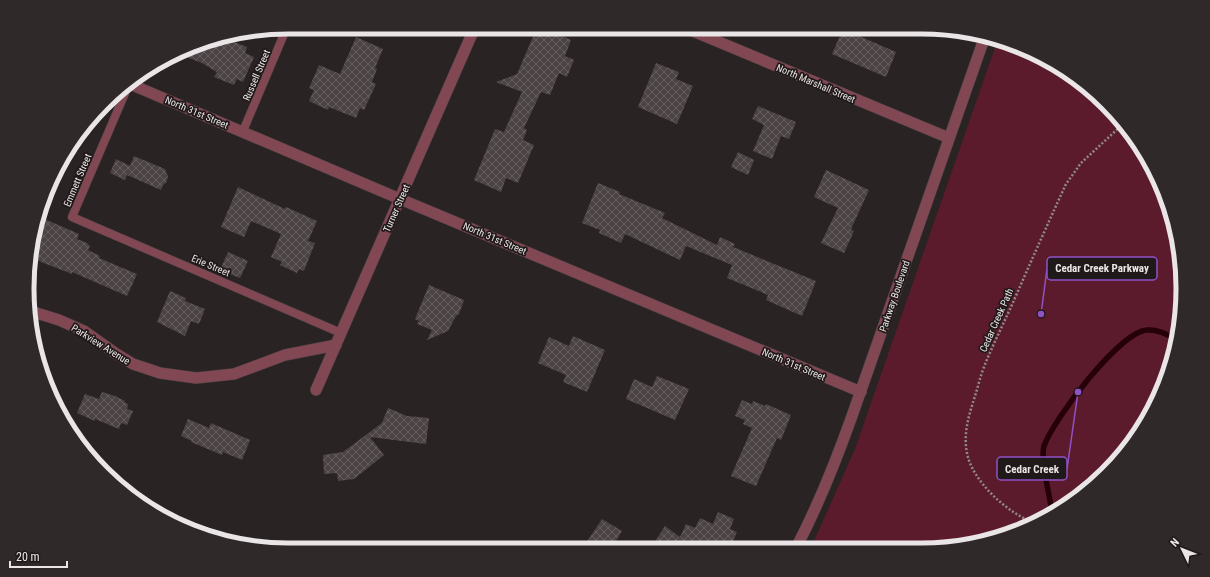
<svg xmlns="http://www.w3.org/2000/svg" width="1210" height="577" font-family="'Roboto Condensed',sans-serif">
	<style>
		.park { fill: #5c1b2d }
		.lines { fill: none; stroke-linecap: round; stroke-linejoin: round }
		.stream { stroke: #250009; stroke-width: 5.5 }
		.building { fill: url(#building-cross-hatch) }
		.service-casing { stroke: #453e3f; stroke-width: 9 }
		.minor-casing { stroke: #453e3f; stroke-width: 12 }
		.tertiary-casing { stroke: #453e3f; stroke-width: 12 }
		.path { stroke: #908a8b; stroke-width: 2.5; stroke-dasharray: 2 2; stroke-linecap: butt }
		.service { stroke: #814753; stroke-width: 8 }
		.minor { stroke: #814753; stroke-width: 11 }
		.tertiary { stroke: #814753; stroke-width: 11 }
		.labels { text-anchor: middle; stroke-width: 3.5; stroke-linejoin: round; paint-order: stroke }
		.street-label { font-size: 10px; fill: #eae5e6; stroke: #20191a }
		.rim { fill: none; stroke: #eae5e6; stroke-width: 5 }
		.leader { fill: none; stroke: #9151c7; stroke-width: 1.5 }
		.callout-dot { fill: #9151c7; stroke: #20191a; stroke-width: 1.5 }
		.callout { fill: #20191a; stroke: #9151c7; stroke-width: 1.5 }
		.callout-label { font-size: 11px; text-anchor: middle; font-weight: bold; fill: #eae5e6 }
	</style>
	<defs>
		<pattern id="building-cross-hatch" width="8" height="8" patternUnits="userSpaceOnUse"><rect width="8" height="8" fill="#4b4344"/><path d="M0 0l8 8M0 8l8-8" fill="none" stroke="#655e5f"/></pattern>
	</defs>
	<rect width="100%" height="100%" fill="#2a2324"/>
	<polygon class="park" points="997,42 1021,47 1067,71 1106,103 1139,143 1163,188 1178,237 1183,288 1178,339 1163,388 1129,448 1081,496 1022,530 956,548 811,548 855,449"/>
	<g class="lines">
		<path class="stream" d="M1052 512C1050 497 1040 459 1044 446 1053 420 1119 332 1147 330 1158 329 1168 335 1178 340"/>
	</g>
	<g class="building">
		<polygon points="540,27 547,27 563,34 562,36 571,40 565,56 574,60 567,77 559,73 550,95 541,92 524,128 527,130 523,140 534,145 518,183 506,178 501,192 474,180 495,129 504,132 522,92 496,82 517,74 535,32 537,33"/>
		<polygon points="843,29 896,52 886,77 832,54"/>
		<polygon points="356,37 383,49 375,68 377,69 372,82 376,84 364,110 360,108 356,118 329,107 328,110 309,101 314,90 309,88 319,65 340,74"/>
		<polygon points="224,38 247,47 245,53 254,57 243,82 237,79 234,85 214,77 217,72 202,63 181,55 204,41"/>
		<polygon points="656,63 679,72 676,79 693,86 677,124 638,107"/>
		<polygon points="758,106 796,122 789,139 781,136 772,159 753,151 764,125 752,119"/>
		<polygon points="738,152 754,160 748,175 731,167"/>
		<polygon points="134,156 165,169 168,177 166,183 163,185 161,190 127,175 125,180 110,173 116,159 130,166"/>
		<polygon points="826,170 869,190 851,229 854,231 844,253 821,243 838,208 814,197"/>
		<polygon points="598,183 620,192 619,194 665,213 662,218 717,245 720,237 735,244 733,247 816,281 802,316 766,300 768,295 727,278 732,265 686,246 680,260 625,234 621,243 599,233 600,230 582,223"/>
		<polygon points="238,187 285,209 286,207 317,221 308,241 315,243 304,271 299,269 297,273 280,265 282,262 271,257 281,234 251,221 244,237 221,227"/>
		<polygon points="40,217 79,234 77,239 87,243 90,246 88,250 100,256 99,258 137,274 127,296 72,272 72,274 31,258 32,238"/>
		<polygon points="228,252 248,261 240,278 220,270"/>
		<polygon points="429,285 464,300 459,314 456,316 448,331 427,340 432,330 417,324 419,321 415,319"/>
		<polygon points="170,291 186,298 185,301 205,309 199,324 191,321 185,336 157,322"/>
		<polygon points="573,336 605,350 587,392 563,382 566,375 538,363 549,337 569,346"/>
		<polygon points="657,376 689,389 675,420 626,399 634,379 652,387"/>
		<polygon points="102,392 115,396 125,401 124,402 128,404 127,409 133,411 127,425 121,423 119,429 95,419 95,421 77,413 85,394 99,399"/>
		<polygon points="742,400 752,404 753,401 765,406 766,404 791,415 781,440 777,438 756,486 731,476 752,428 743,424 745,420 735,416"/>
		<polygon points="388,408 407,416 429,418 426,444 370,437 384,455 354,479 338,481 337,473 324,474 323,455 343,452 382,423"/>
		<polygon points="188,419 209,428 211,423 250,440 242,460 223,452 222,455 191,442 192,441 181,436"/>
		<polygon points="718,512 734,519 730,529 737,532 730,548 650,549 665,526 680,537 686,524 695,528 700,518 713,524"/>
		<polygon points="602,519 622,531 611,549 582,549"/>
	</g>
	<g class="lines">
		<g class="service-casing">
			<g id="service">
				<polyline points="129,84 72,217 341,333"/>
				<polyline points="243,131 287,27"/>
			</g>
		</g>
		<g class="minor-casing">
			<g id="minor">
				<polyline points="683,27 949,138"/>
				<polyline points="130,84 400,199 861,392"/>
				<polyline points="30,311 59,320 84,331 115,353 133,364 160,373 196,378 234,374 285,355 336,345"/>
				<polyline points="316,390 475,27"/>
			</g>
		</g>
		<g class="tertiary-casing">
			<path id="tertiary" d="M796 548C818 506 836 461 852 416L984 39"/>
		</g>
		<path class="path" d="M1035 523C1008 514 972 481 967 453 963 433 969 415 975 396 978 387 980 377 984 367 993 344 1005 321 1015 298 1032 259 1049 221 1066 184L1081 163 1123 124"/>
		<use href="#service" class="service"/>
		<use href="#minor" class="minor"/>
		<use href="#tertiary" class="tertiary"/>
	</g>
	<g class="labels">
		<g class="street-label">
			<text transform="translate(256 75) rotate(-67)" y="4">Russell Street</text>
			<text transform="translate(816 83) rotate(23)" y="4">North Marshall Street</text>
			<text transform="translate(197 112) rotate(23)" y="4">North 31st Street</text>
			<text transform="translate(77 180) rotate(-67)" y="4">Emmett Street</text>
			<text transform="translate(396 208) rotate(-66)" y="4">Turner Street</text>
			<text transform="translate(495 238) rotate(23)" y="4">North 31st Street</text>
			<text transform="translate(211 265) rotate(23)" y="4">Erie Street</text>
			<text transform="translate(894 296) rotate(-71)" y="4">Parkway Boulevard</text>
			<text transform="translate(996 320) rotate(-66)" y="4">Cedar Creek Path</text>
			<text transform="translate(101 344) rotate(32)" y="4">Parkview Avenue</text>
			<text transform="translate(794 364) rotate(23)" y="4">North 31st Street</text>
		</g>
	</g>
	<path d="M0 0H1210V577H0ZM288 34H922A254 254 0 0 1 1176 288V289A254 254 0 0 1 922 543H288A254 254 0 0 1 34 289V288A254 254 0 0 1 288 34Z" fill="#30292a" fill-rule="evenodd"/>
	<path class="rim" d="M288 34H922A254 254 0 0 1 1176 288V289A254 254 0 0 1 922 543H288A254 254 0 0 1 34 289V288A254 254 0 0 1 288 34Z"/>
	<path class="leader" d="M1041 314L1047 269M1078 392L1067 469"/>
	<g class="callout-dot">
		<circle cx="1041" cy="314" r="4"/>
		<circle cx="1078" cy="392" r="4"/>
	</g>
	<g class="callout">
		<rect x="1047" y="257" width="110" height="23" rx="4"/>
		<rect x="997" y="457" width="70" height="23" rx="4"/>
	</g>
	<g class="callout-label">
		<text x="1102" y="272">Cedar Creek Parkway</text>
		<text x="1032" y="473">Cedar Creek</text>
	</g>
	<g transform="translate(1182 549) rotate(313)" stroke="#20191a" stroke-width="3" paint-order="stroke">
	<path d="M0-3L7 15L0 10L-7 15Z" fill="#eae5e6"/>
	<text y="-6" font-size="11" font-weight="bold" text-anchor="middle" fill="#eae5e6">N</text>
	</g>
	<path d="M10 561v6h57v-6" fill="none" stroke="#eae5e6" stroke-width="2"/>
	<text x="16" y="561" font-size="12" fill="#eae5e6" stroke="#20191a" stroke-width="3" paint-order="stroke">20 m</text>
</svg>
